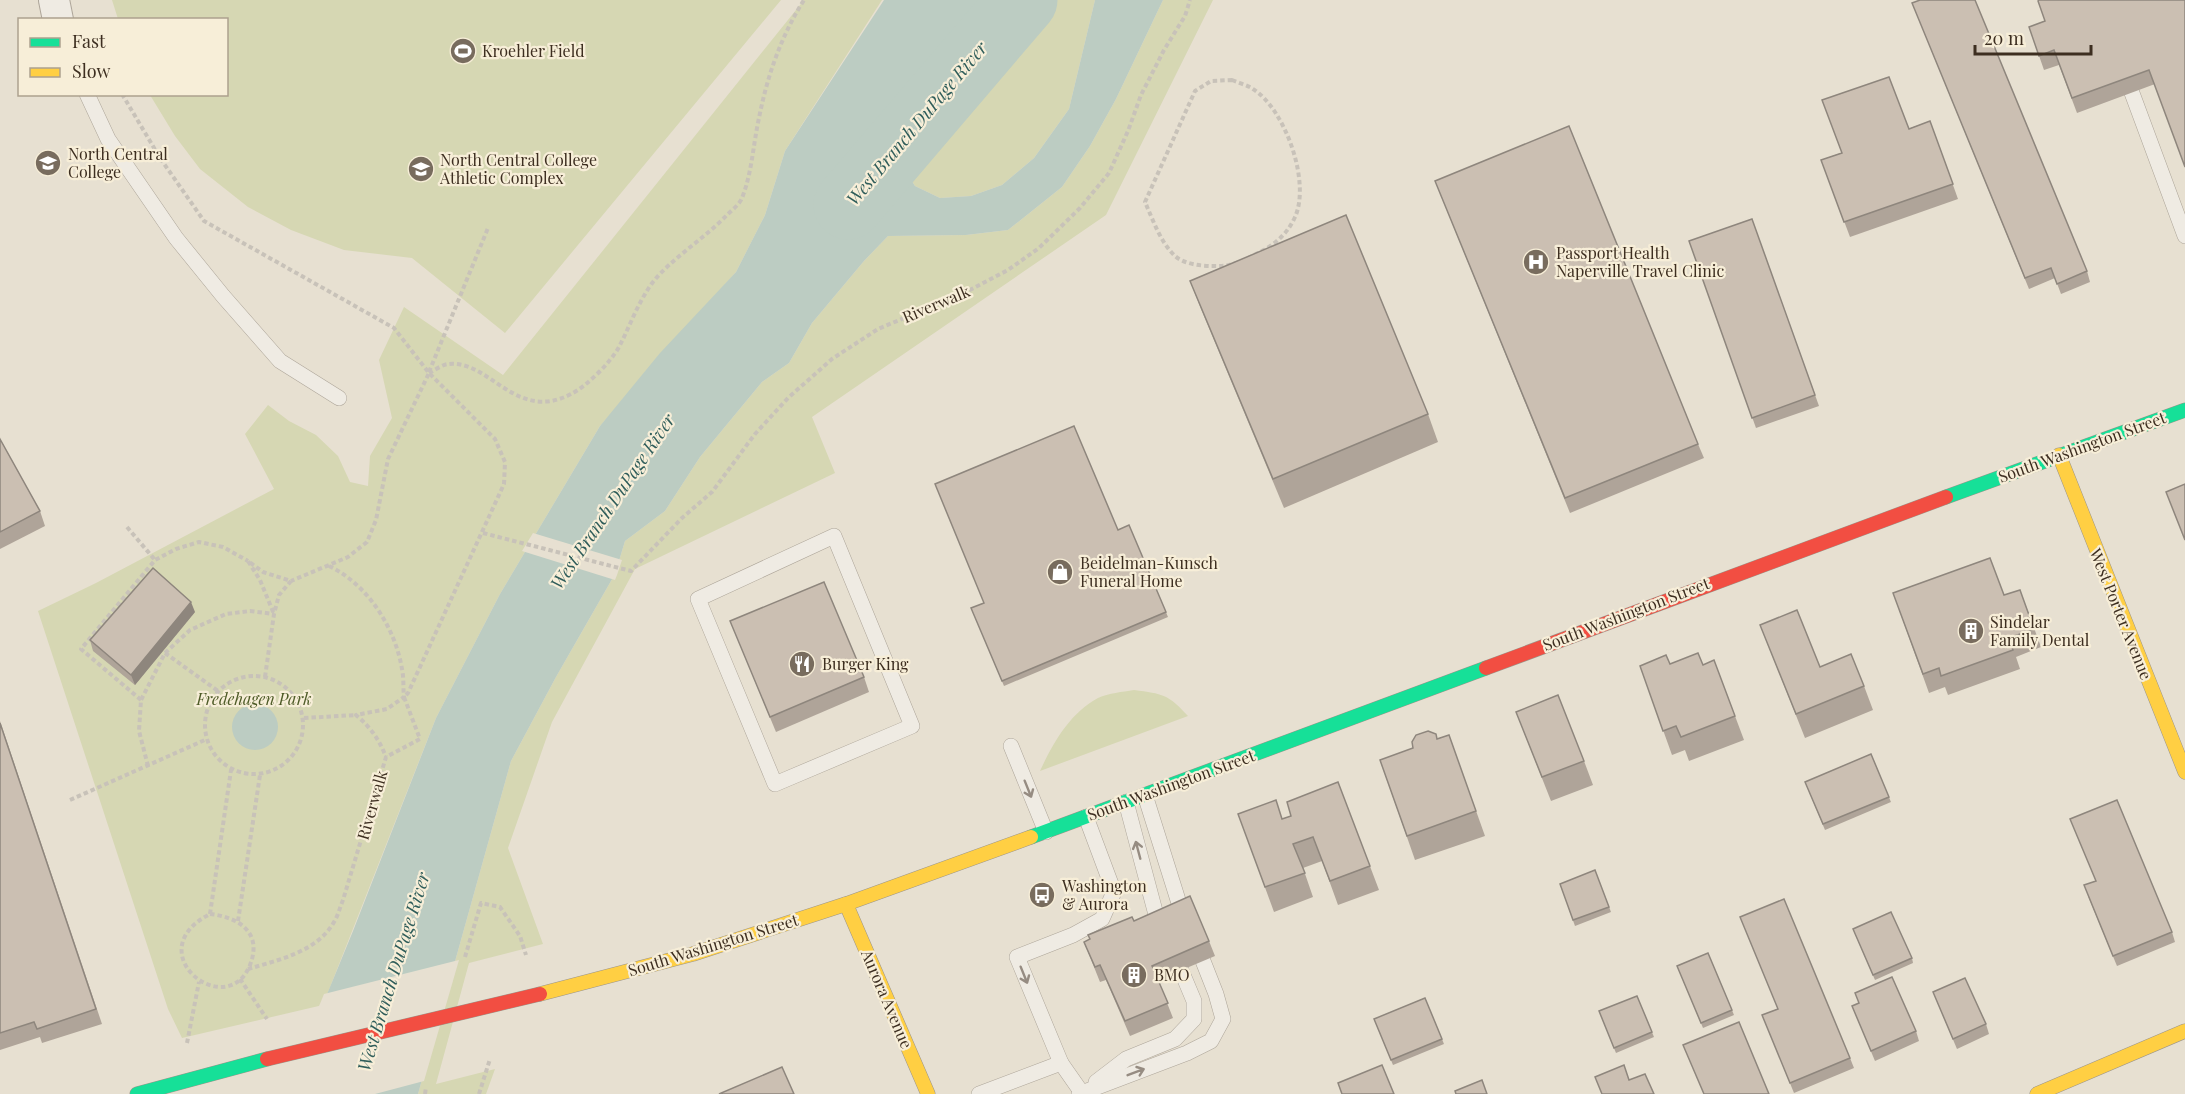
<svg xmlns="http://www.w3.org/2000/svg" width="2185" height="1094" font-family="'Playfair Display',serif">
	<style>
		.green { fill: #d6d7b3 }
		.water { fill: #bcccc2 }
		.pier { fill: #e7e0d1 }
		.lines { fill: none; stroke-linecap: round; stroke-linejoin: round }
		.river { stroke: #bcccc2; stroke-width: 69 }
		.lane-casing { stroke: #ada599; stroke-width: 16 }
		.street-casing { stroke: #ada599; stroke-width: 32 }
		.fast-casing { stroke: #9c958a; stroke-width: 15 }
		.slow-casing { stroke: #9c958a; stroke-width: 15 }
		.jam-casing { stroke: #9c958a; stroke-width: 15 }
		.path { stroke: #c8c2b9; stroke-width: 4; stroke-dasharray: 4.5 3; stroke-linecap: butt }
		.lane { stroke: #efebe3; stroke-width: 15 }
		.street { stroke: #efebe3; stroke-width: 30 }
		.fast { stroke: #16e098; stroke-width: 14 }
		.slow { stroke: #ffcf43; stroke-width: 14 }
		.jam { stroke: #f24e42; stroke-width: 14 }
		.jam-bridge-casing { stroke: #9c958a; stroke-width: 15; stroke-linecap: butt }
		.jam-bridge { stroke: #f24e42; stroke-width: 14 }
		.wall { fill: #afa499 }
		.shaded-wall { fill: #8e867d }
		.building { fill: #cbbfb2; stroke: #8e867d; stroke-width: 1.5 }
		.oneway { stroke: #968c82 }
		.labels { text-anchor: middle; stroke-width: 4.5; stroke-linejoin: round; paint-order: stroke }
		.poi-label { font-size: 16px; fill: #3d2e20; stroke: #f7eed8; text-anchor: start }
		.street-label { font-size: 16px; fill: #3d2e20; stroke: #f7eed8 }
		.park-label { font-size: 16px; font-style: italic; fill: #4d5a26; stroke: #f7eed8 }
		.water-label { font-size: 18px; font-style: italic; fill: #2f5d5a; stroke: #f7eed8 }
	</style>
	<rect width="100%" height="100%" fill="#e7e0d1"/>
	<g class="green">
		<polygon points="112,0 781,0 505,333 412,258 344,250 291,230 248,207 200,169 175,136 150,95 226,94 226,20 118,19"/>
		<polygon points="804,0 882,0 785,151 765,215 736,272 600,426 500,594 436,718 323,1005 182,1038 168,1009 38,611 96,583 274,489 245,434 268,405 289,421 316,435 338,456 350,482 368,486 370,456 392,418 379,360 404,307 503,375"/>
		<polygon points="1035,0 1095,0 1069,109 1034,158 1002,185 971,196 940,198 915,186 905,170 902,152 910,130 934,111 982,60 1015,31"/>
		<polygon points="1163,0 1213,0 1106,215 812,417 835,473 635,569 552,722 508,848 543,944 469,963 436,1084 495,1069 486,1094 418,1094 511,761 556,677 615,574 625,541 665,511 700,457 762,382 789,363 812,323 864,261 888,236 966,235 1008,230 1062,187 1090,146 1116,99"/>
		<path d="M1134 690C1163 694 1168 694 1188 716L1040 771C1053 743 1070 713 1098 698 1109 693 1122 692 1134 690Z"/>
	</g>
	<g class="water">
		<polygon points="884,0 1035,0 1015,31 982,60 934,111 910,130 902,152 905,170 915,186 940,198 971,196 1002,185 1034,158 1069,109 1095,0 1163,0 1116,99 1090,146 1062,187 1008,230 966,235 888,236 864,261 812,323 789,363 762,382 700,457 665,511 625,541 615,574 556,677 511,761 418,1094 286,1094 353,931 436,718 500,594 600,426 660,353 736,272 765,215 785,151"/>
		<circle cx="255" cy="727" r="23"/>
	</g>
	<g class="pier">
		<polygon points="533,533 622,560 617,575 615,580 522,551"/>
		<polygon points="459,960 424,1081 375,1094 283,1094 324,994"/>
	</g>
	<g class="lines">
		<polyline class="river" points="848,205 1023,0"/>
		<g class="lane-casing">
			<g id="lane">
				<polyline points="2132,93 2185,236"/>
				<polyline points="87,94 108,139 176,238 223,296 280,361 339,398"/>
				<polygon points="834,536 912,726 775,784 698,599"/>
				<polyline points="1011,746 1046,832"/>
				<polyline points="1145,795 1183,916"/>
				<polyline points="1126,802 1159,926"/>
				<polyline points="1061,1063 1082,1093"/>
				<polyline points="1096,1082 1126,1059 1175,1039 1194,1019 1194,1001 1181,970"/>
				<polyline points="979,1094 1061,1063 1017,957 1073,935 1102,919 1114,892 1086,817"/>
				<polyline points="1079,1094 1187,1053 1211,1041 1223,1019 1216,994 1203,961"/>
			</g>
		</g>
		<g class="street-casing">
			<polyline id="street" points="54,0 58,20"/>
		</g>
		<g class="fast-casing">
			<g id="fast">
				<polyline points="1946,497 2185,410"/>
				<polyline points="1031,837 1486,668"/>
				<polyline points="137,1094 267,1059"/>
			</g>
		</g>
		<g class="slow-casing">
			<g id="slow">
				<polyline points="2059,455 2185,772"/>
				<polyline points="846,904 928,1094"/>
				<polyline points="540,994 693,954 846,904 1031,837"/>
				<polyline points="2037,1094 2185,1031"/>
			</g>
		</g>
		<g class="jam-casing">
			<polyline id="jam" points="1486,668 1946,497"/>
		</g>
		<g class="path">
			<path d="M1232 80C1239 83 1247 85 1253 89 1285 109 1311 182 1295 217 1287 235 1273 246 1256 254 1241 262 1229 267 1213 266 1200 266 1183 264 1174 255 1160 241 1153 220 1145 202L1195 91 1211 81Z"/>
			<polyline points="122,94 160,158 204,221 394,328 429,373 388,459 376,520 367,542 348,557 291,581"/>
			<polyline points="429,372 488,228"/>
			<path d="M429 373C435 370 443 364 449 364 490 360 516 423 571 394 587 386 610 363 619 347 630 326 638 302 653 282 671 259 705 238 727 215 732 210 739 205 742 198 752 173 753 145 759 118 767 77 781 36 804 0"/>
			<polyline points="127,527 155,560"/>
			<polyline points="483,533 631,571 682,518 712,492 755,434 788,398 832,359 878,329 966,292 1008,270 1039,248 1080,208 1109,173 1128,131 1141,95 1164,50 1185,16 1190,0"/>
			<path d="M329 566C367 584 395 627 402 669 404 678 403 688 404 697L387 709 356 715C371 728 379 739 386 757"/>
			<polyline points="165,653 218,691"/>
			<circle cx="254" cy="725" r="49"/>
			<polyline points="265,677 274,614 279,595 291,581 263,572 248,561 260,580 274,614"/>
			<polyline points="141,700 81,649 155,560 176,549 199,542 223,547 248,561"/>
			<polyline points="304,718 356,715"/>
			<polyline points="148,766 139,731 141,700 165,653 190,630 226,614 250,611 274,614"/>
			<polyline points="70,800 207,739"/>
			<path d="M210 914C238 917 263 932 250 965 227 1023 136 952 210 914Z"/>
			<polyline points="210,914 231,770"/>
			<polyline points="238,921 260,775"/>
			<polyline points="465,957 481,903 500,907 520,936 526,955"/>
			<path d="M248 969C278 960 317 952 334 922 338 916 340 907 343 900L386 757 420 739 404 697 408 693 504 484 505 462 495 439 429 373"/>
			<polyline points="240,979 267,1019"/>
			<polyline points="187,1043 199,982"/>
			<polyline points="425,1094 426,1087"/>
			<polyline points="479,1094 490,1059"/>
		</g>
		<use href="#lane" class="lane"/>
		<use href="#street" class="street"/>
		<use href="#fast" class="fast"/>
		<use href="#slow" class="slow"/>
		<use href="#jam" class="jam"/>
		<g class="jam-bridge-casing">
			<polyline id="jam-bridge" points="267,1059 540,994"/>
		</g>
		<use href="#jam-bridge" class="jam-bridge"/>
	</g>
	<g class="wall">
		<polygon points="2185,0 2155,84 2077,113 2059,65 2044,70 2029,27"/>
		<polygon points="1912,3 2087,271 2090,282 2061,294 2055,278 2029,289"/>
		<polygon points="1930,121 1958,199 1850,237 1821,160"/>
		<polygon points="1435,181 1698,444 1704,458 1570,513"/>
		<polygon points="1752,219 1819,406 1756,428 1689,241"/>
		<polygon points="1190,281 1428,414 1438,442 1284,508 1201,309"/>
		<polygon points="0,439 40,511 45,526 0,549"/>
		<polygon points="1129,525 1168,617 1004,686 971,608 984,603 1118,530"/>
		<polygon points="2020,590 2041,647 2016,657 2020,669 1948,695 1945,687 1929,693 1893,593 2004,595"/>
		<polygon points="195,612 135,685 93,651 90,640"/>
		<polygon points="730,621 864,677 869,692 776,732"/>
		<polygon points="1760,625 1820,667 1864,686 1873,710 1805,738"/>
		<polygon points="1714,660 1744,740 1689,761 1685,750 1672,755 1640,666 1670,664 1703,665"/>
		<polygon points="1516,712 1584,761 1593,785 1551,801"/>
		<polygon points="0,721 102,1024 42,1043 40,1037 0,1050"/>
		<polygon points="1449,735 1485,836 1415,860 1380,760"/>
		<polygon points="1871,754 1891,802 1825,830 1805,782"/>
		<polygon points="1338,782 1379,890 1338,905 1322,861 1303,868 1313,897 1274,912 1238,814 1282,819 1291,816"/>
		<polygon points="1595,870 1611,912 1575,926 1560,884"/>
		<polygon points="2088,896 2172,932 2175,942 2117,966"/>
		<polygon points="1740,917 1850,1058 1854,1068 1794,1093 1762,1015 1778,1009"/>
		<polygon points="1134,921 1209,941 1215,956 1158,980 1173,1018 1130,1036 1106,980 1100,982 1084,942"/>
		<polygon points="1855,934 1912,958 1913,963 1875,980"/>
		<polygon points="1708,953 1734,1015 1703,1028 1677,966"/>
		<polygon points="1933,992 1986,1024 1989,1034 1957,1049"/>
		<polygon points="1637,996 1654,1037 1616,1053 1599,1011"/>
		<polygon points="1425,998 1444,1044 1393,1065 1374,1019"/>
		<polygon points="1852,1006 1916,1031 1919,1041 1875,1061"/>
	</g>
	<polygon class="shaded-wall" points="191,602 195,612 135,685 131,675"/>
	<g class="building">
		<polygon points="1920,0 1975,0 2087,271 2057,284 2051,268 2025,278 1912,3"/>
		<polygon points="2039,0 2185,0 2185,167 2149,70 2072,98 2054,50 2039,56 2029,27 2045,21 2038,1"/>
		<polygon points="1889,77 1909,129 1930,121 1953,184 1844,222 1821,160 1842,153 1822,100"/>
		<polygon points="1569,126 1698,444 1565,498 1435,181"/>
		<polygon points="1346,215 1428,414 1273,479 1190,281"/>
		<polygon points="1752,219 1815,395 1752,418 1689,241"/>
		<polygon points="1074,426 1118,530 1129,525 1166,612 1002,681 971,608 984,603 935,484"/>
		<polygon points="0,439 40,511 0,532"/>
		<polygon points="2185,484 2185,540 2166,492"/>
		<polygon points="1990,558 2004,595 2020,590 2034,629 2009,638 2013,650 1941,676 1939,668 1923,674 1893,593"/>
		<polygon points="153,568 191,602 131,675 90,640"/>
		<polygon points="824,582 864,677 770,717 730,621"/>
		<polygon points="1797,610 1820,667 1851,654 1864,686 1796,714 1760,625"/>
		<polygon points="1698,653 1703,665 1714,660 1735,716 1681,737 1676,726 1663,731 1640,666 1666,655 1670,664"/>
		<polygon points="1558,695 1584,761 1542,777 1516,712"/>
		<polygon points="0,723 96,1009 37,1029 34,1022 0,1033"/>
		<polygon points="1428,731 1436,734 1437,739 1449,735 1476,811 1407,836 1380,760 1413,748 1412,742 1416,735"/>
		<polygon points="1871,754 1889,797 1823,824 1805,782"/>
		<polygon points="1338,782 1370,866 1330,881 1313,837 1293,844 1305,873 1265,887 1238,814 1276,800 1282,819 1291,816 1287,802"/>
		<polygon points="2117,800 2172,932 2113,956 2084,885 2096,881 2070,819"/>
		<polygon points="1595,870 1609,907 1573,920 1560,884"/>
		<polygon points="1190,896 1209,941 1152,966 1168,1003 1125,1021 1100,965 1095,967 1084,942 1090,939 1088,935 1132,917 1134,921"/>
		<polygon points="1784,899 1850,1058 1790,1083 1762,1015 1778,1009 1740,917"/>
		<polygon points="1891,912 1912,958 1873,975 1853,929"/>
		<polygon points="1708,953 1732,1010 1701,1023 1677,966"/>
		<polygon points="1892,977 1916,1031 1871,1051 1852,1006 1859,1003 1855,993"/>
		<polygon points="1965,978 1986,1024 1953,1039 1933,992"/>
		<polygon points="1637,996 1652,1032 1614,1048 1599,1011"/>
		<polygon points="1425,998 1442,1039 1391,1060 1374,1019"/>
		<polygon points="1739,1022 1769,1094 1704,1094 1683,1045"/>
		<polygon points="1382,1065 1394,1094 1342,1094 1338,1083"/>
		<polygon points="1624,1065 1629,1080 1645,1074 1654,1094 1602,1094 1595,1077"/>
		<polygon points="782,1067 794,1094 719,1094"/>
		<polygon points="1482,1080 1487,1094 1456,1094 1455,1091"/>
	</g>
	<defs><path id="oneway-shaft" d="M-6 0H5M1.5-3L5.5 0L1.5 3" fill="none" stroke-width="1.6" stroke-linecap="round" stroke-linejoin="round" transform="scale(1.5)"/></defs>
	<g class="oneway">
		<use href="#oneway-shaft" transform="translate(1028 789) rotate(68)"/>
		<use href="#oneway-shaft" transform="translate(1138 850) rotate(-105)"/>
		<use href="#oneway-shaft" transform="translate(1024 975) rotate(68)"/>
		<use href="#oneway-shaft" transform="translate(1136 1072) rotate(-21)"/>
	</g>
	<defs>
		<g id="stadium-disc" transform="scale(1.35)"><circle r="9.5" fill="#786c5e" stroke="#f7eed8"/><path d="M0-5a6.5 5 0 1 0 0 10a6.5 5 0 1 0 0-10ZM-3.5-1.8h7v3.6h-7Z" fill="#fff"/></g>
		<g id="university-disc" transform="scale(1.35)"><circle r="9.5" fill="#786c5e" stroke="#f7eed8"/><path d="M0-5L7-2L0 1L-7-2ZM-4 1L0 2.5L4 1V4Q0 6-4 4Z" fill="#fff"/></g>
		<g id="hospital-disc" transform="scale(1.35)"><circle r="9.5" fill="#786c5e" stroke="#f7eed8"/><path d="M-5-5h3v3.5h4V-5h3V5h-3V1.5h-4V5h-3Z" fill="#fff"/></g>
		<g id="shop-disc" transform="scale(1.35)"><circle r="9.5" fill="#786c5e" stroke="#f7eed8"/><path d="M-5-2.5h2.3a2.7 3.5 0 0 1 5.4 0H5L5.5 6h-11ZM-1.5-2.5h3a1.5 2.3 0 0 0-3 0Z" fill="#fff"/></g>
		<g id="building-disc" transform="scale(1.35)"><circle r="9.5" fill="#786c5e" stroke="#f7eed8"/><path d="M-4-6H4V6H1V3H-1V6H-4ZM-2.5-4.3h1.7v1.8h-1.7ZM.8-4.3h1.7v1.8H.8ZM-2.5-1h1.7V.8h-1.7ZM.8-1h1.7V.8H.8Z" fill="#fff"/></g>
		<g id="restaurant-disc" transform="scale(1.35)"><circle r="9.5" fill="#786c5e" stroke="#f7eed8"/><path d="M-5-6h1v4h1v-4h1v4h1v-4h1v5L-1.5 .5V6h-2V.5L-5-1ZM5-6V6H3V1.5H1.5Q1.5-4 5-6Z" fill="#fff"/></g>
		<g id="bus-disc" transform="scale(1.35)"><circle r="9.5" fill="#786c5e" stroke="#f7eed8"/><path d="M-5-6H5V4H4V6H2V4H-2V6H-4V4H-5ZM-3.5-4V0h7V-4ZM-3.5 1.2v1.5H-2V1.2ZM2 1.2v1.5H3.5V1.2Z" fill="#fff"/></g>
	</defs>
	<g fill-rule="evenodd">
		<use href="#stadium-disc" x="463" y="51"/>
		<use href="#university-disc" x="48" y="163"/>
		<use href="#university-disc" x="421" y="169"/>
		<use href="#hospital-disc" x="1536" y="262"/>
		<use href="#shop-disc" x="1060" y="572"/>
		<use href="#building-disc" x="1971" y="631"/>
		<use href="#restaurant-disc" x="802" y="664"/>
		<use href="#bus-disc" x="1042" y="895"/>
		<use href="#building-disc" x="1134" y="975"/>
	</g>
	<g class="labels">
		<g class="poi-label">
			<text x="482" y="57">Kroehler Field</text>
			<text x="68" y="160">North Central<tspan x="68" dy="18">College</tspan></text>
			<text x="440" y="166">North Central College<tspan x="440" dy="18">Athletic Complex</tspan></text>
			<text x="1556" y="259">Passport Health<tspan x="1556" dy="18">Naperville Travel Clinic</tspan></text>
			<text x="1080" y="569">Beidelman-Kunsch<tspan x="1080" dy="18">Funeral Home</tspan></text>
			<text x="1990" y="628">Sindelar<tspan x="1990" dy="18">Family Dental</tspan></text>
			<text x="822" y="670">Burger King</text>
			<text x="1062" y="892">Washington<tspan x="1062" dy="18">&amp; Aurora</tspan></text>
			<text x="1154" y="981">BMO</text>
		</g>
		<g class="street-label">
			<text transform="translate(936 304) rotate(-23)" y="6">Riverwalk</text>
			<text transform="translate(2082 447) rotate(-20)" y="6">South Washington Street</text>
			<text transform="translate(1626 614) rotate(-21)" y="6">South Washington Street</text>
			<text transform="translate(2121 614) rotate(68)" y="6">West Porter Avenue</text>
			<text transform="translate(1171 785) rotate(-20)" y="6">South Washington Street</text>
			<text transform="translate(372 805) rotate(-74)" y="6">Riverwalk</text>
			<text transform="translate(713 945) rotate(-17)" y="6">South Washington Street</text>
			<text transform="translate(887 999) rotate(67)" y="6">Aurora Avenue</text>
		</g>
		<g class="park-label">
			<text x="254" y="705">Fredehagen Park</text>
		</g>
		<g class="water-label">
			<text transform="translate(917 124) rotate(-50)" y="6">West Branch DuPage River</text>
			<text transform="translate(613 502) rotate(-56)" y="6">West Branch DuPage River</text>
			<text transform="translate(394 972) rotate(-73)" y="6">West Branch DuPage River</text>
		</g>
	</g>
	<rect x="18" y="18" width="210" height="78" fill="#f7eed8" stroke="#ada18e" stroke-width="1.5"/>
	<rect x="30" y="38" width="30" height="9" fill="#16e098" stroke="#ada18e" stroke-width="1.5"/>
	<text x="72" y="48" font-size="18" fill="#3d2e20">Fast</text>
	<rect x="30" y="68" width="30" height="9" fill="#ffcf43" stroke="#ada18e" stroke-width="1.5"/>
	<text x="72" y="78" font-size="18" fill="#3d2e20">Slow</text>
	<path d="M1975 45v9h116v-9" fill="none" stroke="#3d2e20" stroke-width="3"/>
	<text x="1984" y="45" font-size="18" fill="#3d2e20" stroke="#f7eed8" stroke-width="4.5" paint-order="stroke">20 m</text>
</svg>
